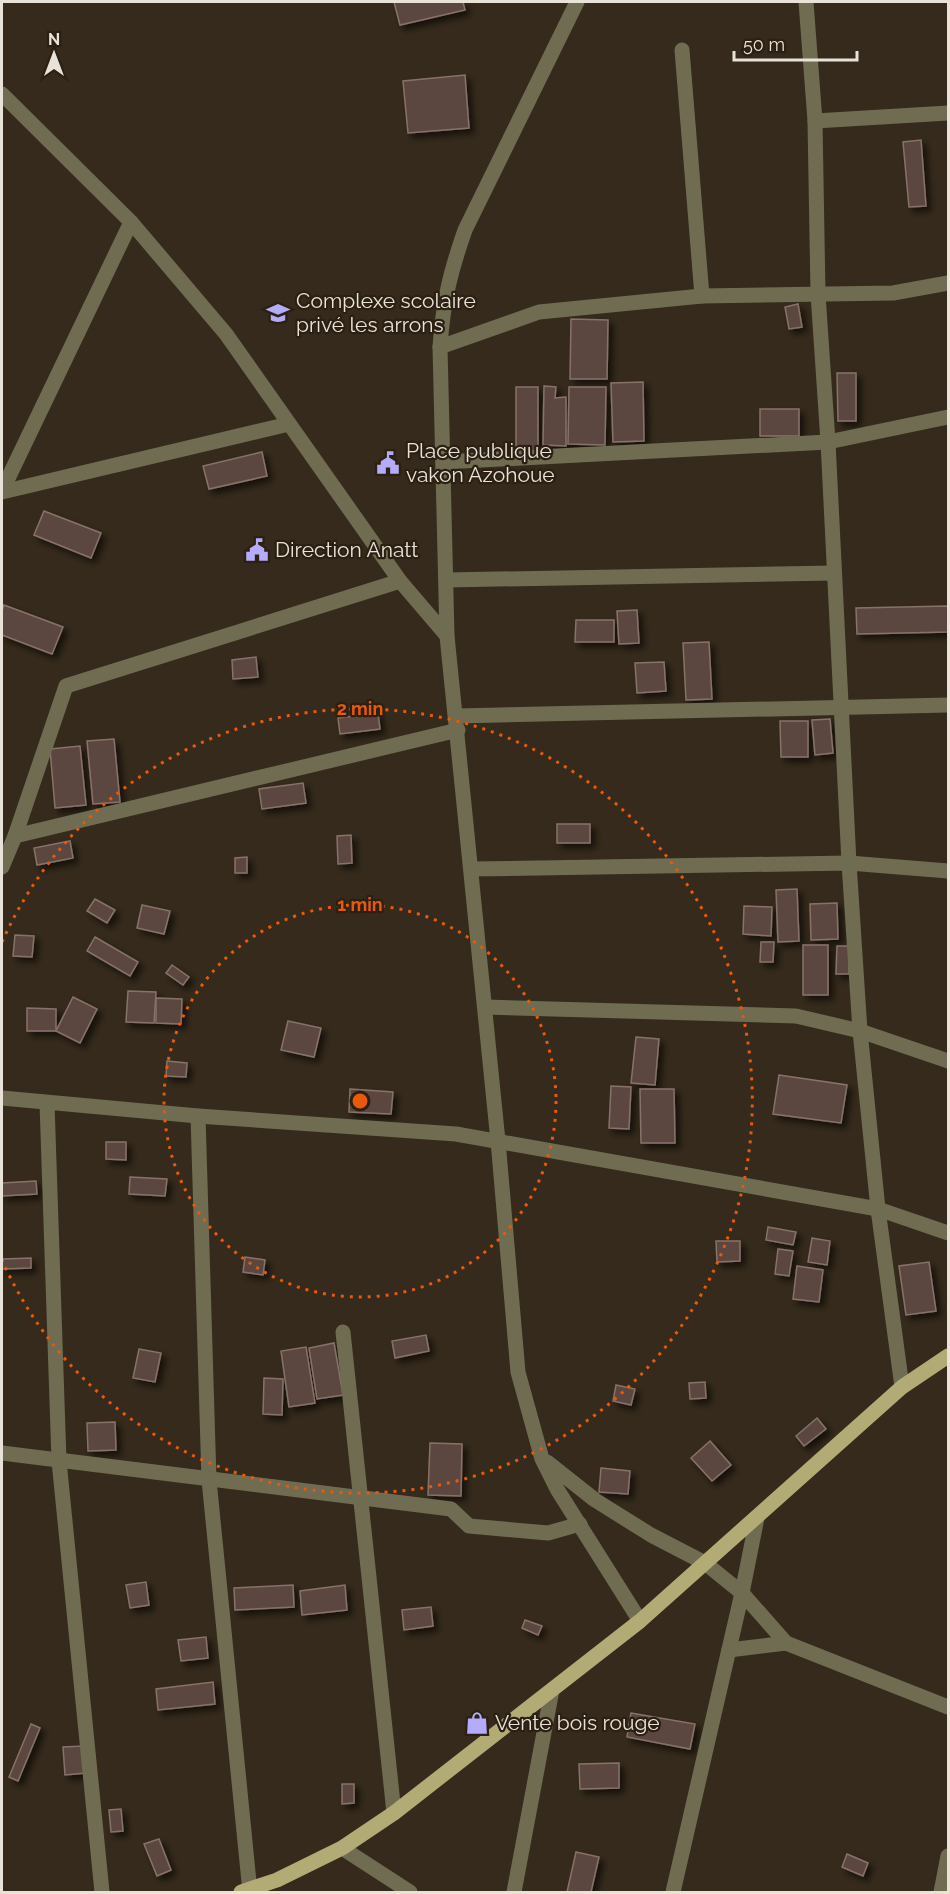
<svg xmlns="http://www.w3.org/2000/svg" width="950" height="1894" font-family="Raleway,sans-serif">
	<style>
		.building { fill: #5b473f; stroke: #877269; stroke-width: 1.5; filter: url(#shadow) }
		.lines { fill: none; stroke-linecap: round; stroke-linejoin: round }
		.minor { stroke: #6f6c52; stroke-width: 15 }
		.major { stroke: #b2ab76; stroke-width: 15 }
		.ring { fill: none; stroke: #e8590c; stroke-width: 3; stroke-dasharray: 3 6 }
		.labels { text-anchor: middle; stroke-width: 4.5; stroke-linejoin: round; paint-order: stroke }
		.poi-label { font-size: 21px; fill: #e9e2d9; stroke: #2b2012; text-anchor: start }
		.centre { fill: #e8590c; stroke: #2b2012; stroke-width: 3 }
		.ring-label { font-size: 18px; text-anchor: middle; font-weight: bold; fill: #e8590c; stroke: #2b2012; stroke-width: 4.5; stroke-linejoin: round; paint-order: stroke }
	</style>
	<defs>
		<filter id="shadow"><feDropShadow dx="4.5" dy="4.5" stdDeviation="3" flood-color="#0009"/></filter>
	</defs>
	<rect width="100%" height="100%" fill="#352a1b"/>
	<g class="building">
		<polygon points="394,2 463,2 465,10 400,25"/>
		<polygon points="465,75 469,128 408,133 403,81"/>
		<polygon points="921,140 926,206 909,207 903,142"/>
		<polygon points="798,304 802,327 789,329 785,307"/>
		<polygon points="571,319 608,320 607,379 570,379"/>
		<polygon points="837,373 856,373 856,421 838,421"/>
		<polygon points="643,382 644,441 613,442 611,383"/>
		<polygon points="544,386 556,387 555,398 566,397 566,446 543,445"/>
		<rect x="516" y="387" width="22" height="66"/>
		<polygon points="569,387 606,387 605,445 568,444"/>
		<rect x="760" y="409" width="39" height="27"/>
		<polygon points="262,452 267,476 209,489 203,466"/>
		<polygon points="44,511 101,533 91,558 34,535"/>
		<polygon points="4,605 63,627 52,654 2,635 2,611"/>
		<polygon points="948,606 948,632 857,634 856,608"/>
		<polygon points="637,610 639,643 619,644 617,611"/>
		<polygon points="576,620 614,620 614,642 575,642"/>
		<polygon points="709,642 712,699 686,700 683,643"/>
		<polygon points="256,657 258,677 233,679 232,660"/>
		<polygon points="664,662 666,691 637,693 635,663"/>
		<polygon points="378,713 380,729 340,734 338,718"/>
		<polygon points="830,719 833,753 815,755 812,720"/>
		<polygon points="780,721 808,721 808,757 781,757"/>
		<polygon points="114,739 120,802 93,804 87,741"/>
		<polygon points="80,746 86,805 55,808 50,749"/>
		<polygon points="303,783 306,803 262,809 259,789"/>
		<rect x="557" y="824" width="33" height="19"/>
		<polygon points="351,835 352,863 338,864 337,836"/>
		<polygon points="70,841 73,858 37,865 34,848"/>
		<polygon points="247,857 247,873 235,873 235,858"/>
		<polygon points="797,889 799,941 778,942 776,890"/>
		<polygon points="95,899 115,910 107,923 87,911"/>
		<polygon points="837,903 838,939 811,940 810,904"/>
		<polygon points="142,905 170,911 164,934 137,928"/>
		<polygon points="744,906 772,907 771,936 743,934"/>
		<polygon points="15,935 34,936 32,957 13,956"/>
		<polygon points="95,937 138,962 130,976 87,951"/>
		<polygon points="761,942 774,942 773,962 760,962"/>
		<rect x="803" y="945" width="25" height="50"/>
		<polygon points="837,946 849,946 849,974 836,974"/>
		<polygon points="172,965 189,977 183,985 166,973"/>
		<polygon points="128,991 156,992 154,1023 126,1022"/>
		<polygon points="73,997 97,1009 80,1043 56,1031"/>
		<polygon points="156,998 182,999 181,1024 156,1023"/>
		<polygon points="27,1008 56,1009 56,1031 27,1031"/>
		<polygon points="288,1021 321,1028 314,1057 281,1050"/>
		<polygon points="636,1037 659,1039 655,1085 631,1083"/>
		<polygon points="167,1061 187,1063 186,1077 166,1076"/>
		<polygon points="779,1075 847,1085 841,1123 773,1114"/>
		<polygon points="611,1086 631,1087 629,1129 609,1128"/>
		<polygon points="350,1089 393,1092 391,1114 349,1112"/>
		<polygon points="640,1089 674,1089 675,1143 641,1143"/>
		<polygon points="106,1142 126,1142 126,1160 106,1159"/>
		<polygon points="130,1177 167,1179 165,1196 129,1194"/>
		<polygon points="36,1181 37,1194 2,1196 2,1183"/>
		<polygon points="768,1227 796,1232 793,1245 766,1240"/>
		<polygon points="812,1238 830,1241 827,1265 808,1262"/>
		<polygon points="716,1241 740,1241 740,1261 717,1262"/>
		<polygon points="778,1249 793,1251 789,1276 775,1274"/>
		<polygon points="245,1257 265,1260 263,1275 243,1272"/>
		<polygon points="31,1258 31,1268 2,1269 2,1259"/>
		<polygon points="929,1262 936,1311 906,1315 899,1266"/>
		<polygon points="797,1266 823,1270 819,1302 793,1299"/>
		<polygon points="426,1335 429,1351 395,1358 392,1341"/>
		<polygon points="334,1343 343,1395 317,1399 309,1348"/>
		<polygon points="306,1347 315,1403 289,1407 281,1351"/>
		<polygon points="139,1349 161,1353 155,1382 133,1378"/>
		<polygon points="264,1378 283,1379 282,1415 263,1414"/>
		<polygon points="705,1382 706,1398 690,1399 689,1383"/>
		<polygon points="616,1385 635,1389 631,1405 613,1401"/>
		<polygon points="817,1418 826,1429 804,1446 796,1436"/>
		<polygon points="115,1422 116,1450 88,1451 87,1423"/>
		<polygon points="710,1441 731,1465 712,1481 691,1458"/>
		<polygon points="430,1443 462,1444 461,1496 428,1495"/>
		<polygon points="601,1468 630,1471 628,1494 599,1492"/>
		<polygon points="146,1582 149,1605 130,1608 126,1585"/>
		<polygon points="293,1585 294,1607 235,1610 234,1588"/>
		<polygon points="345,1585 347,1610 302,1615 300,1591"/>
		<polygon points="431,1607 433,1626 404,1630 402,1610"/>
		<polygon points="525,1620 542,1626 538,1635 522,1628"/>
		<polygon points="206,1637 208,1658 181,1661 178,1640"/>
		<polygon points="213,1682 215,1704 158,1710 156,1689"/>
		<polygon points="631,1713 695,1724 690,1749 627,1737"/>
		<polygon points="31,1724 40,1728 18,1781 9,1777"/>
		<polygon points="84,1746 86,1773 65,1775 63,1747"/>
		<polygon points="619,1763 619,1788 580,1789 579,1764"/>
		<polygon points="342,1784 354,1784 354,1803 342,1804"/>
		<polygon points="121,1809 123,1831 111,1832 109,1810"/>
		<polygon points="159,1839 171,1870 157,1876 144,1844"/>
		<polygon points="576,1852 599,1857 591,1892 567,1892"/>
		<polygon points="847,1854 868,1863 863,1876 842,1867"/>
	</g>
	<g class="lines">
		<g class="minor">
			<polyline points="806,2 815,121 818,294 828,442 849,863 860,1031 878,1209 902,1387"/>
			<polyline points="682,50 702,296"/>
			<polyline points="2,94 131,222 226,334 400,581 66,686 15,836 2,867"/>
			<polyline points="815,121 948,113"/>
			<polyline points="440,347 539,312 702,296 893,293 948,283"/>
			<polyline points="443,462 828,442 948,417"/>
			<polyline points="2,491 131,222"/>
			<polyline points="2,492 289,424"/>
			<polyline points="446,580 834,573"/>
			<polyline points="400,581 447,636 498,1141 518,1372 542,1459 557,1489 640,1621"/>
			<path d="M447 636 440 347C443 302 450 273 465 230L577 2"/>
			<polyline points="456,716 948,705"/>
			<polyline points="15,836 458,730"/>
			<polyline points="471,869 849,863 948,871"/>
			<polyline points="485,1007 796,1016 860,1031 948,1061"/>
			<polyline points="2,1098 198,1116 456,1134 878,1209 948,1233"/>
			<polyline points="47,1103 59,1461 102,1892"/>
			<polyline points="198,1116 209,1480 250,1892"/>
			<polyline points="343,1332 394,1813"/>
			<polyline points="2,1453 451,1509 469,1526 548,1533 580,1524"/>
			<polyline points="547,1462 595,1500 651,1535 705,1563 742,1593 786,1643 948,1707"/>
			<polyline points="729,1650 786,1643"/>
			<polyline points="342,1848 410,1892"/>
			<polyline points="514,1892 552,1690"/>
			<polyline points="673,1892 742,1593 757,1518"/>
			<polyline points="941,1892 948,1856"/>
		</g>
		<polyline class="major" points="241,1892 277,1880 342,1848 394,1813 640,1621 902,1387 948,1356"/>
	</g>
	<g class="ring">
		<circle cx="360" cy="1101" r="196"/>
		<path d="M2 942A392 392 0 1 1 2 1260"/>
	</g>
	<defs>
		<g id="school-bare" transform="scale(1.8)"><path d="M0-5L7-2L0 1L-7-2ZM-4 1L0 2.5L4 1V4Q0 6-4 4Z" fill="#b4acf9" stroke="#2b2012" stroke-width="2.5" paint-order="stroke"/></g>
		<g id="civic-bare" transform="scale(1.8)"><path d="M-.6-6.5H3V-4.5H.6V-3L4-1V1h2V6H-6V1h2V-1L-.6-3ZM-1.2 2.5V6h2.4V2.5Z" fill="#b4acf9" stroke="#2b2012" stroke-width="2.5" paint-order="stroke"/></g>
		<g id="shop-bare" transform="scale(1.8)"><path d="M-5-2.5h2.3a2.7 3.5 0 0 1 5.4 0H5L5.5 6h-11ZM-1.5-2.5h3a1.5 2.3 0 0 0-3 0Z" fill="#b4acf9" stroke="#2b2012" stroke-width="2.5" paint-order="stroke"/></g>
	</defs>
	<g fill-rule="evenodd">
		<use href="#school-bare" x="278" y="313"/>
		<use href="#civic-bare" x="388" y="463"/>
		<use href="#civic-bare" x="257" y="550"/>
		<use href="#shop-bare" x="477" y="1723"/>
	</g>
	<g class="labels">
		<g class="poi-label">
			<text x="296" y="308">Complexe scolaire<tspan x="296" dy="24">privé les arrons</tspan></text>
			<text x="406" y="458">Place publique<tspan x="406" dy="24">vakon Azohoue</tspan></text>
			<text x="275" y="557">Direction Anatt</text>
			<text x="495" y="1730">Vente bois rouge</text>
		</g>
	</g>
	<circle cx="360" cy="1101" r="9" class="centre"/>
	<g class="ring-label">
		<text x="360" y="715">2 min</text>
		<text x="360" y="911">1 min</text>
	</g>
	<rect width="950" height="1894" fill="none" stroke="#e9e2d9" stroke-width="6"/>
	<g transform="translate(54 54)" stroke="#2b2012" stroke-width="4.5" paint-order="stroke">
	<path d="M0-4.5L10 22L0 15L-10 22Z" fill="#e9e2d9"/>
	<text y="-9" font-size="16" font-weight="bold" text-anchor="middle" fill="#e9e2d9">N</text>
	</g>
	<path d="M734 51v9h123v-9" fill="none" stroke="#e9e2d9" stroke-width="3"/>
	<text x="743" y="51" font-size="18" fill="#e9e2d9" stroke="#2b2012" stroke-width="4.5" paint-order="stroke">50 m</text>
</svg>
